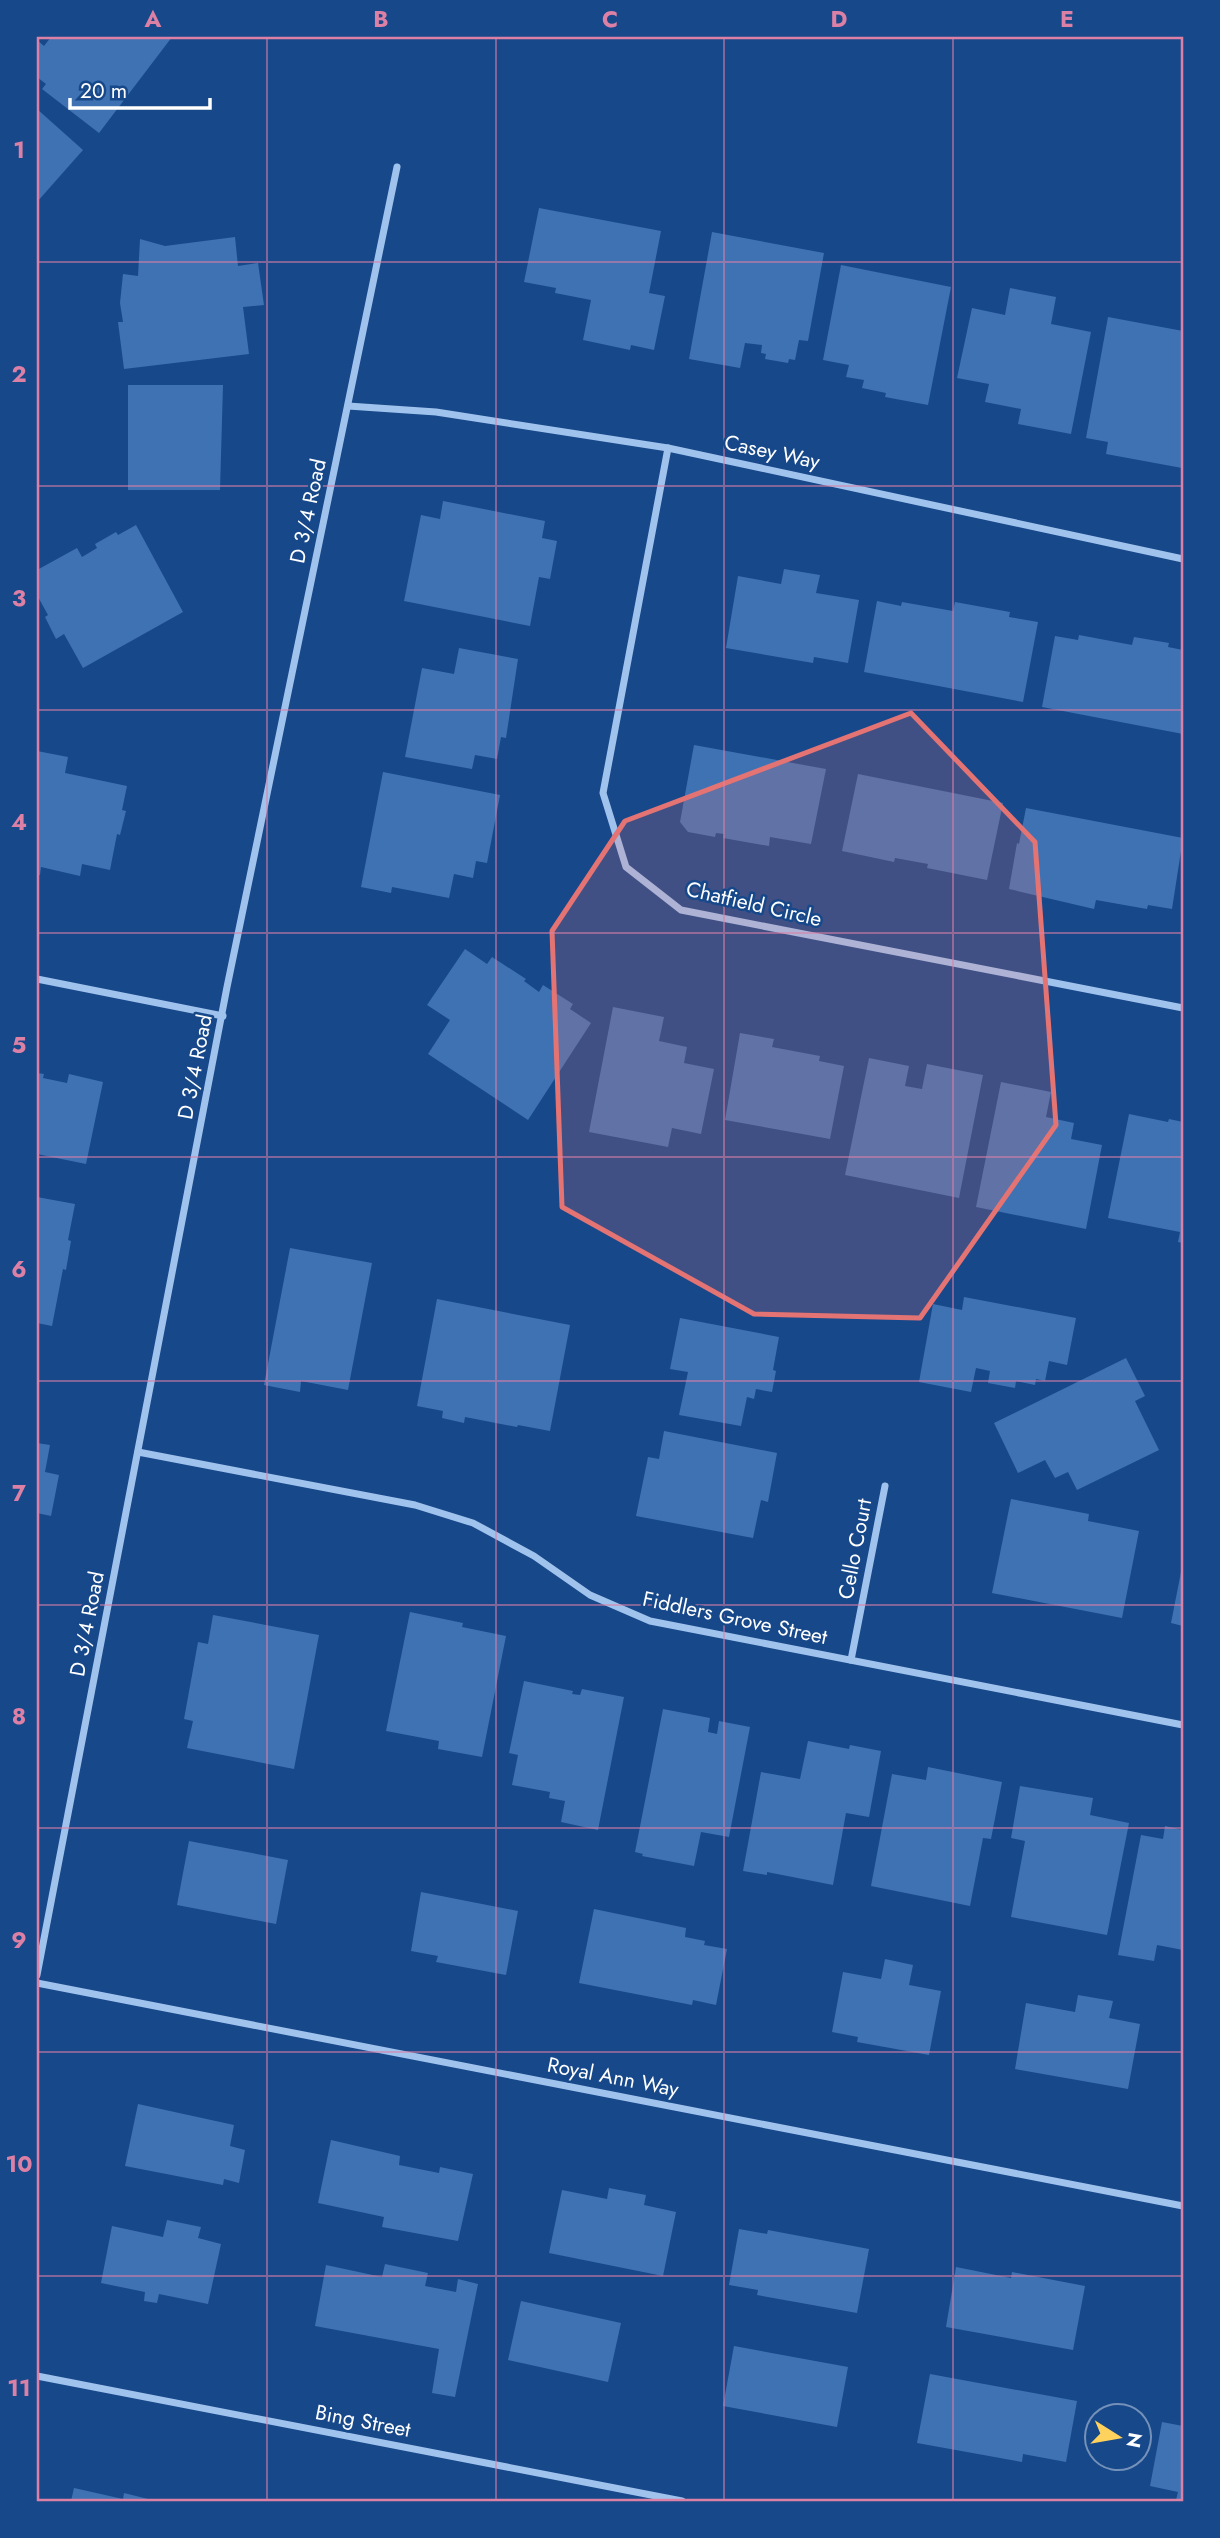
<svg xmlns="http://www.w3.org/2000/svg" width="1220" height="2538" font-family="Jost,sans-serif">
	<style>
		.building { fill: #3f72b3 }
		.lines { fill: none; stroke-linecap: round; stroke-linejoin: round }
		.minor { stroke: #a0c3ee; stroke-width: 7 }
		.marked { fill: #e47373; fill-opacity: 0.2; stroke: #e47373; stroke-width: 5; stroke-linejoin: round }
		.grid { fill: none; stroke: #dd80a5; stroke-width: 2; stroke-opacity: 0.55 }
		.labels { text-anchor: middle; stroke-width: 5; stroke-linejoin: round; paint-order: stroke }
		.street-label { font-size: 21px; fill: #fff; stroke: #17488a }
		.neatline { fill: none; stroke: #dd80a5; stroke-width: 2.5 }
		.grid-label { font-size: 23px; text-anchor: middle; font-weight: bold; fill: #dd80a5 }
	</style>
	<rect width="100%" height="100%" fill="#17488a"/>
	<g class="building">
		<polygon points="51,37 172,37 99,133 42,89 46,84 37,77 37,40 44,46"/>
		<polygon points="37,109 83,150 37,202"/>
		<polygon points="539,208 661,231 649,293 665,296 654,350 631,345 630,350 583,340 591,300 555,293 556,288 524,282"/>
		<polygon points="712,232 824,253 808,341 799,340 795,360 789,359 788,363 765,359 766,354 761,353 762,345 745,343 740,368 689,359"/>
		<polygon points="235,237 238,266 258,263 264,305 243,307 249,354 124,369 118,322 123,322 120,303 123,274 138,276 140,239 165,246"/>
		<polygon points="841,265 951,287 928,405 885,397 886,393 862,388 864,380 846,377 849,365 823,360"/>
		<polygon points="1010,288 1056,297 1051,324 1091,332 1071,434 1018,424 1021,409 985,402 989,384 957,378 972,308 1005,315"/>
		<polygon points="1108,317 1183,331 1182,468 1106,454 1108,442 1086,438"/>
		<polygon points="128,385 223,385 220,490 128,490"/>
		<polygon points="443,501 545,521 542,538 557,541 550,579 539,577 530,626 404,601 421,515 440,519"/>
		<polygon points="136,525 183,612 83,668 64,634 56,639 45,617 48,615 37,595 37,570 77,548 82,557 97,548 95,544 116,532 118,535"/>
		<polygon points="784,569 820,575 816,593 859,600 848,663 814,657 813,663 726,648 738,576 781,584"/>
		<polygon points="877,601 901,606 902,602 953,611 955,602 1010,612 1009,617 1038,622 1023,702 864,672"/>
		<polygon points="1079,635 1132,645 1134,637 1169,643 1168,647 1183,650 1183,734 1042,707 1055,636 1078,640"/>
		<polygon points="459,648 518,659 506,738 501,737 497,759 475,755 472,769 405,757 422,668 454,674"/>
		<polygon points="694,745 826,769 811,844 770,837 769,846 723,838 724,834 716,833 715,837 688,832 680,822"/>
		<polygon points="37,751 68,757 65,773 127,786 122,810 126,811 120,835 117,834 110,870 82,864 80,876 41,867 40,875 37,875"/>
		<polygon points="383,772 500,795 487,863 476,861 473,878 454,874 449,898 392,887 391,893 361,887"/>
		<polygon points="858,774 1003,803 987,880 927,868 928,864 895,858 894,862 842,851"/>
		<polygon points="1026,808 1183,838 1172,909 1148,905 1147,909 1096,900 1094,909 1009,889 1017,843 1019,844"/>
		<polygon points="465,949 487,964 492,957 526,979 524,981 539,992 543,985 573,1004 570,1009 591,1023 528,1120 428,1054 450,1020 427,1005"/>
		<polygon points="613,1007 664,1017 659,1041 687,1047 684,1063 714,1069 701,1134 672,1128 668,1147 589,1132"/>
		<polygon points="740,1033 774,1039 772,1047 820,1056 819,1061 844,1066 830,1139 725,1120"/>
		<polygon points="869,1058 909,1066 905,1086 922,1089 927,1064 983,1075 959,1198 845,1175"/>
		<polygon points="37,1073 44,1074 43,1078 67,1083 69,1074 103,1082 86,1164 37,1154"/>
		<polygon points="1001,1082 1051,1092 1046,1117 1074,1123 1071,1139 1102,1145 1086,1229 976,1207"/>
		<polygon points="1129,1114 1168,1122 1169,1119 1183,1122 1183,1243 1178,1242 1180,1232 1108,1218"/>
		<polygon points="37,1197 75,1204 68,1240 71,1241 66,1270 63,1269 52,1326 37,1323"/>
		<polygon points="290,1248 372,1263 348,1390 301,1381 300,1392 264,1385"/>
		<polygon points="964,1297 1076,1318 1067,1365 1049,1361 1045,1381 1036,1379 1035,1385 1016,1381 1015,1388 988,1383 990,1371 976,1368 971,1392 919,1382 933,1304 962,1310"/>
		<polygon points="437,1299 570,1325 550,1431 518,1425 517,1427 465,1417 464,1423 442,1418 443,1411 417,1406"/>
		<polygon points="680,1318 779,1337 773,1370 776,1371 772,1392 756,1389 754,1399 747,1397 741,1426 679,1415 688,1372 670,1369"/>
		<polygon points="1126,1358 1145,1396 1135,1401 1159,1450 1077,1490 1068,1472 1055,1478 1045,1460 1018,1473 994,1423"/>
		<polygon points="664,1431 777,1453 768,1502 761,1500 753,1538 636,1516 648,1457 659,1459"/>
		<polygon points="37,1443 50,1445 45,1472 59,1475 51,1516 37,1513"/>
		<polygon points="1011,1499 1089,1514 1088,1521 1139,1531 1122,1618 992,1593"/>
		<polygon points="1182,1567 1183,1568 1183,1626 1171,1623"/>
		<polygon points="410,1612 463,1623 462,1627 506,1636 482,1757 438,1749 439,1741 386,1731"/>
		<polygon points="213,1615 319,1635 294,1769 187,1748 193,1721 184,1719 198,1642 208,1644"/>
		<polygon points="524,1681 573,1691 572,1694 580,1695 582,1689 624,1697 598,1830 561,1822 565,1801 549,1798 550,1792 512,1785 518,1755 509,1753"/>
		<polygon points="663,1709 710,1718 708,1732 717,1734 719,1721 750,1727 729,1837 701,1832 694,1866 642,1856 643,1854 635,1852"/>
		<polygon points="808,1741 849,1749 850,1745 881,1751 869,1817 846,1813 833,1885 767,1872 767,1875 743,1871 761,1772 800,1779"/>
		<polygon points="928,1767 1002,1782 991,1839 983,1838 970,1906 871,1886 892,1774 926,1780"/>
		<polygon points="1020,1786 1093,1798 1090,1815 1129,1823 1107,1935 1011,1917 1025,1841 1011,1838"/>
		<polygon points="1165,1826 1183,1830 1183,1950 1157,1945 1154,1961 1118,1955 1141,1835 1163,1839"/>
		<polygon points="189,1841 288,1860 276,1924 177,1905"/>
		<polygon points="421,1892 518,1911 506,1975 436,1962 438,1956 411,1951"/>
		<polygon points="594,1909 686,1928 685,1937 705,1941 704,1945 727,1949 716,2005 693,2000 692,2005 579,1983"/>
		<polygon points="885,1959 913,1965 909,1985 941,1991 929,2055 857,2042 858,2037 832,2032 843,1972 881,1979"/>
		<polygon points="1078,1995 1113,2001 1109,2018 1140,2024 1128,2089 1015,2069 1026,2003 1075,2012"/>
		<polygon points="138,2104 234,2125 230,2146 245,2150 239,2183 224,2179 223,2185 125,2166"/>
		<polygon points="331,2140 400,2156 399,2165 439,2173 440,2167 473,2174 458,2241 382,2227 384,2217 318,2203"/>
		<polygon points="609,2188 646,2195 644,2205 676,2212 663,2276 549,2253 562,2190 607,2199"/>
		<polygon points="167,2220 201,2227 198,2238 221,2244 208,2304 159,2294 157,2303 144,2301 145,2292 101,2283 112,2226 163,2237"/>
		<polygon points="739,2229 767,2234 768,2230 869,2249 857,2313 757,2295 758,2290 729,2285"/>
		<polygon points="385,2264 428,2273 425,2286 456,2292 458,2279 478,2284 455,2397 432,2393 439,2349 315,2326 326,2265 382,2277"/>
		<polygon points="956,2267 1011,2278 1012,2272 1085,2286 1073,2350 946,2327"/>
		<polygon points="521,2301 621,2323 608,2382 508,2360"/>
		<polygon points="734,2346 848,2367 837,2427 723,2406"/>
		<polygon points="930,2374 1077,2401 1066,2462 1023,2454 1022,2462 917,2443"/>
		<polygon points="1162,2422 1183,2426 1183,2501 1176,2500 1178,2492 1150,2486"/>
		<polygon points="74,2488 123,2499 124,2493 156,2501 71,2501"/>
	</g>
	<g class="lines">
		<g class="minor">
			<polyline points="348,406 436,412 668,448 1183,559"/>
			<polyline points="668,448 603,793 626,867 681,910 1183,1008"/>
			<polyline points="37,979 223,1016"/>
			<polyline points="138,1452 415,1505 473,1523 534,1556 590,1595 650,1621 1183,1725"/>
			<polyline points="851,1660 885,1486"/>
			<polyline points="37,1975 227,987 397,167"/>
			<polyline points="37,1983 1183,2206"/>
			<polyline points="37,2376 682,2501"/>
		</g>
	</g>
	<path class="marked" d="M911 713 1035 842 1056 1125 920 1318 754 1314 562 1207 552 931 625 821Z"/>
	<path class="grid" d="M267 37V2501M496 37V2501M724 37V2501M953 37V2501M37 262H1183M37 486H1183M37 710H1183M37 933H1183M37 1157H1183M37 1381H1183M37 1605H1183M37 1828H1183M37 2052H1183M37 2276H1183"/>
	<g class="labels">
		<g class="street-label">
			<text transform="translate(772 452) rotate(12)" y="7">Casey Way</text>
			<text transform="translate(308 511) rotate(-78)" y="7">D 3/4 Road</text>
			<text transform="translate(754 904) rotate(13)" y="7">Chatfield Circle</text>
			<text transform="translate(195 1067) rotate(-79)" y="7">D 3/4 Road</text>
			<text transform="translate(855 1549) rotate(-79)" y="7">Cello Court</text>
			<text transform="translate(735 1618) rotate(12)" y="7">Fiddlers Grove Street</text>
			<text transform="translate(87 1624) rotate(-79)" y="7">D 3/4 Road</text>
			<text transform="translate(613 2077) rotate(11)" y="7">Royal Ann Way</text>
			<text transform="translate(363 2421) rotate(11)" y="7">Bing Street</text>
		</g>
	</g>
	<rect width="1220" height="2538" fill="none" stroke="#17488a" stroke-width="77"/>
	<g transform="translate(1118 2437) rotate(101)"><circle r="33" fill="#17488a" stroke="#7491b9" stroke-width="2"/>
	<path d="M0-5L12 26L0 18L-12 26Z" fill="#ffd25d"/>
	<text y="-10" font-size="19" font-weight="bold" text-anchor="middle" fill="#ffffff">N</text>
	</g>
	<path d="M70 98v10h140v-10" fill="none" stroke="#ffffff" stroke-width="3.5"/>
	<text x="80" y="98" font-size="21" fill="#ffffff" stroke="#17488a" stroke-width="5" paint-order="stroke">20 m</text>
	<rect x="38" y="38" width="1144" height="2462" class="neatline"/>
	<g class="grid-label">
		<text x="153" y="27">A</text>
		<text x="381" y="27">B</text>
		<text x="610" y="27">C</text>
		<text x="839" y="27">D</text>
		<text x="1067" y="27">E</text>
		<text x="19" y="158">1</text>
		<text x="19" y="382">2</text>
		<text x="19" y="606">3</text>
		<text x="19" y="830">4</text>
		<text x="19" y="1053">5</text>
		<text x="19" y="1277">6</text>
		<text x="19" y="1501">7</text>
		<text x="19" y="1724">8</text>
		<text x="19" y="1948">9</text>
		<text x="19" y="2172">10</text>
		<text x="19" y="2396">11</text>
	</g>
</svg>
